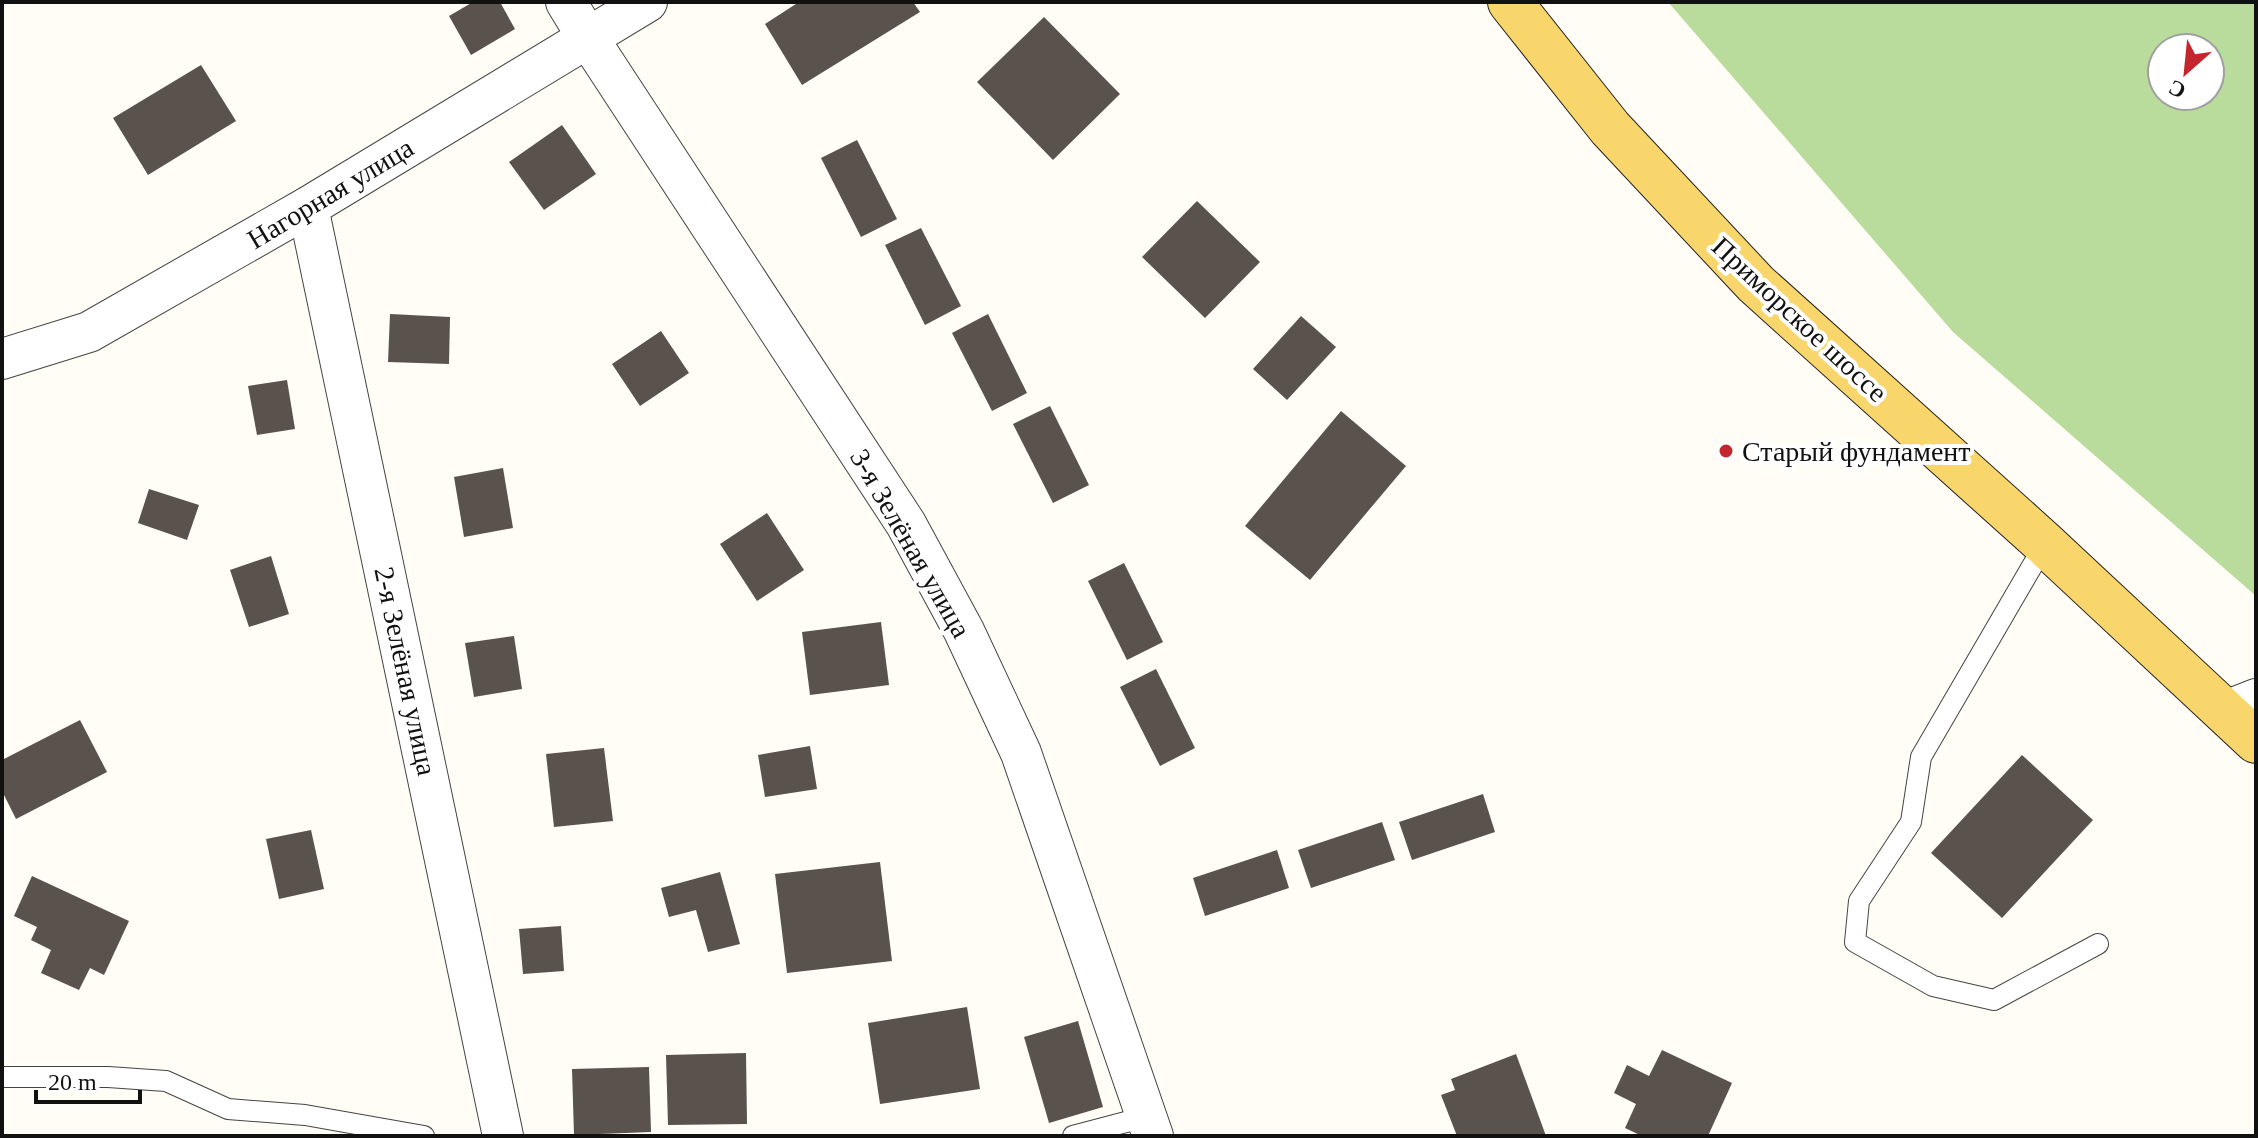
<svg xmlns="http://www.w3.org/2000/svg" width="2258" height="1138" font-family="'Times New Roman',serif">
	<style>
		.forest { fill: #b9dc9c; fill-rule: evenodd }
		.building { fill: #5a524d }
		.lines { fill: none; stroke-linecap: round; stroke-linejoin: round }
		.service-casing { stroke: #444; stroke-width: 22 }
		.minor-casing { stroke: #444; stroke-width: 42 }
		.primary-casing { stroke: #222; stroke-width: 46 }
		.service { stroke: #fff; stroke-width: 20 }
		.minor { stroke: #fff; stroke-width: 40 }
		.primary { stroke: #f9d66b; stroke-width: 44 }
		.poi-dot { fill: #c4262e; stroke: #fff; stroke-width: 3 }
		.labels { text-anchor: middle; stroke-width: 8; stroke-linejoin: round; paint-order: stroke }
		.street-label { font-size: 28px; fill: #111; stroke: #fff }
		.poi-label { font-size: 28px; fill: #111; stroke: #fff; text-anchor: start }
	</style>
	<rect width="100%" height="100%" fill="#fffdf5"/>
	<path class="forest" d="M1668 2H2256V596L1953 332ZM2162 48H2210V96H2162Z"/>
	<g class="building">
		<polygon points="473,2 500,2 515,29 471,55 449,16"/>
		<polygon points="799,2 913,2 920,12 802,85 765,24"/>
		<polygon points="1044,17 1120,94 1053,160 977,82"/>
		<polygon points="201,65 236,121 148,175 113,118"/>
		<polygon points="562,125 596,174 544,210 509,162"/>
		<polygon points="857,140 897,219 861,237 821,158"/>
		<polygon points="1197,201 1260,262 1205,318 1142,257"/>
		<polygon points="921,228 961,306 925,325 885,245"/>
		<polygon points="390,314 450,317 449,364 388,362"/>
		<polygon points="988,314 1027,393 992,411 952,333"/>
		<polygon points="1301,316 1336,347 1287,400 1253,369"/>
		<polygon points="661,331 689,373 640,406 612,364"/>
		<polygon points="287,380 295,429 257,435 248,386"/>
		<polygon points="1050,406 1089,485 1053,503 1013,424"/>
		<polygon points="1341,411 1406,466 1310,580 1245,526"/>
		<polygon points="503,468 513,528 464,537 454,477"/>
		<polygon points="149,489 199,505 187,540 138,523"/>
		<polygon points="767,513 804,570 757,601 720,544"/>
		<polygon points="271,556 289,614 249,627 230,570"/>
		<polygon points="1124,563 1163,642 1127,660 1088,581"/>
		<polygon points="881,622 889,685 810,695 802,632"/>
		<polygon points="514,636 522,689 474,697 465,643"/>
		<polygon points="1156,669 1195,748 1160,766 1120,687"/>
		<polygon points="80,720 107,772 16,819 2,791 2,760"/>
		<polygon points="810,746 817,789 765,797 758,755"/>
		<polygon points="604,748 613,821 554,827 546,754"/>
		<polygon points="2022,755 2093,820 2002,918 1931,853"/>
		<polygon points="1483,794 1495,832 1412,860 1399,822"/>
		<polygon points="1382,822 1395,860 1311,888 1298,850"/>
		<polygon points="311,830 324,889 279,899 266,839"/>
		<polygon points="1277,850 1289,888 1205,916 1193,878"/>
		<polygon points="880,862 892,961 787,973 775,874"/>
		<polygon points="720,872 740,944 708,952 696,910 669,917 661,888"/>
		<polygon points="32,876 129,921 104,975 90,968 79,990 41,973 51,950 31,940 37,927 14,916"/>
		<polygon points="561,926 564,971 523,974 519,929"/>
		<polygon points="967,1007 980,1089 880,1104 868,1023"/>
		<polygon points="1078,1021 1103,1107 1049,1123 1024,1037"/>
		<polygon points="1662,1050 1732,1083 1708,1136 1642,1136 1625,1128 1636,1104 1614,1093 1627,1065 1649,1076"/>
		<polygon points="746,1053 747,1124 668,1125 666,1055"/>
		<polygon points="1516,1054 1546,1136 1457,1136 1441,1095 1455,1090 1451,1079"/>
		<polygon points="649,1067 651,1132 574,1135 572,1069"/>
	</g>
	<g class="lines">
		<g class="service-casing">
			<g id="service">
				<polyline points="2045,544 1921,757 1911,822 1859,901 1855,942 1933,986 1994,1000 2098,944"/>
				<polyline points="2,1077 108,1077 166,1081 228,1109 305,1115 424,1136"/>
				<polyline points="1073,1136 1145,1117"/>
			</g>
		</g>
		<g class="minor-casing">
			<g id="minor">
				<polyline points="566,2 588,38 906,524 964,631 1021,753 1153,1136"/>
				<polyline points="308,207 503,1136"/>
				<polyline points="2,359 89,332 308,207 647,2"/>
				<polyline points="2223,712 2256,699"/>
			</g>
		</g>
		<g class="primary-casing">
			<polyline id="primary" points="1510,2 1610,128 1756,284 2045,544 2256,741"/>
		</g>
		<use href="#service" class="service"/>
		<use href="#minor" class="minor"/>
		<use href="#primary" class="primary"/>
	</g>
	<circle class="poi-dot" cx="1726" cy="451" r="8"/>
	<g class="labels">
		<g class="street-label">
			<text transform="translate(330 193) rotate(-31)" y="10">Нагорная улица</text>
			<text transform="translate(1800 319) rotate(43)" y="10">Приморское шоссе</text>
			<text transform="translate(911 543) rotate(60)" y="10">3-я Зелёная улица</text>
			<text transform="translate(406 671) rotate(78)" y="10">2-я Зелёная улица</text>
		</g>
		<g class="poi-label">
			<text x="1742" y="461">Старый фундамент</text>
		</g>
	</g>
	<rect width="2258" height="1138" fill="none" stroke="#111111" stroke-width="8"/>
	<g transform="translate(2186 72) rotate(207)"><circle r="38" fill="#ffffff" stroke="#a0a0a0" stroke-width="2"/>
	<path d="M0-6L14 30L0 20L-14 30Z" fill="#c4262e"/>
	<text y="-12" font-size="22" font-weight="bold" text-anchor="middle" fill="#111111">С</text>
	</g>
	<path d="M36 1090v12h104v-12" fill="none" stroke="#111111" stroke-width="4"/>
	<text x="48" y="1090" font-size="24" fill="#111111" stroke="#ffffff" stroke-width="6" paint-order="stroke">20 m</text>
</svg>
